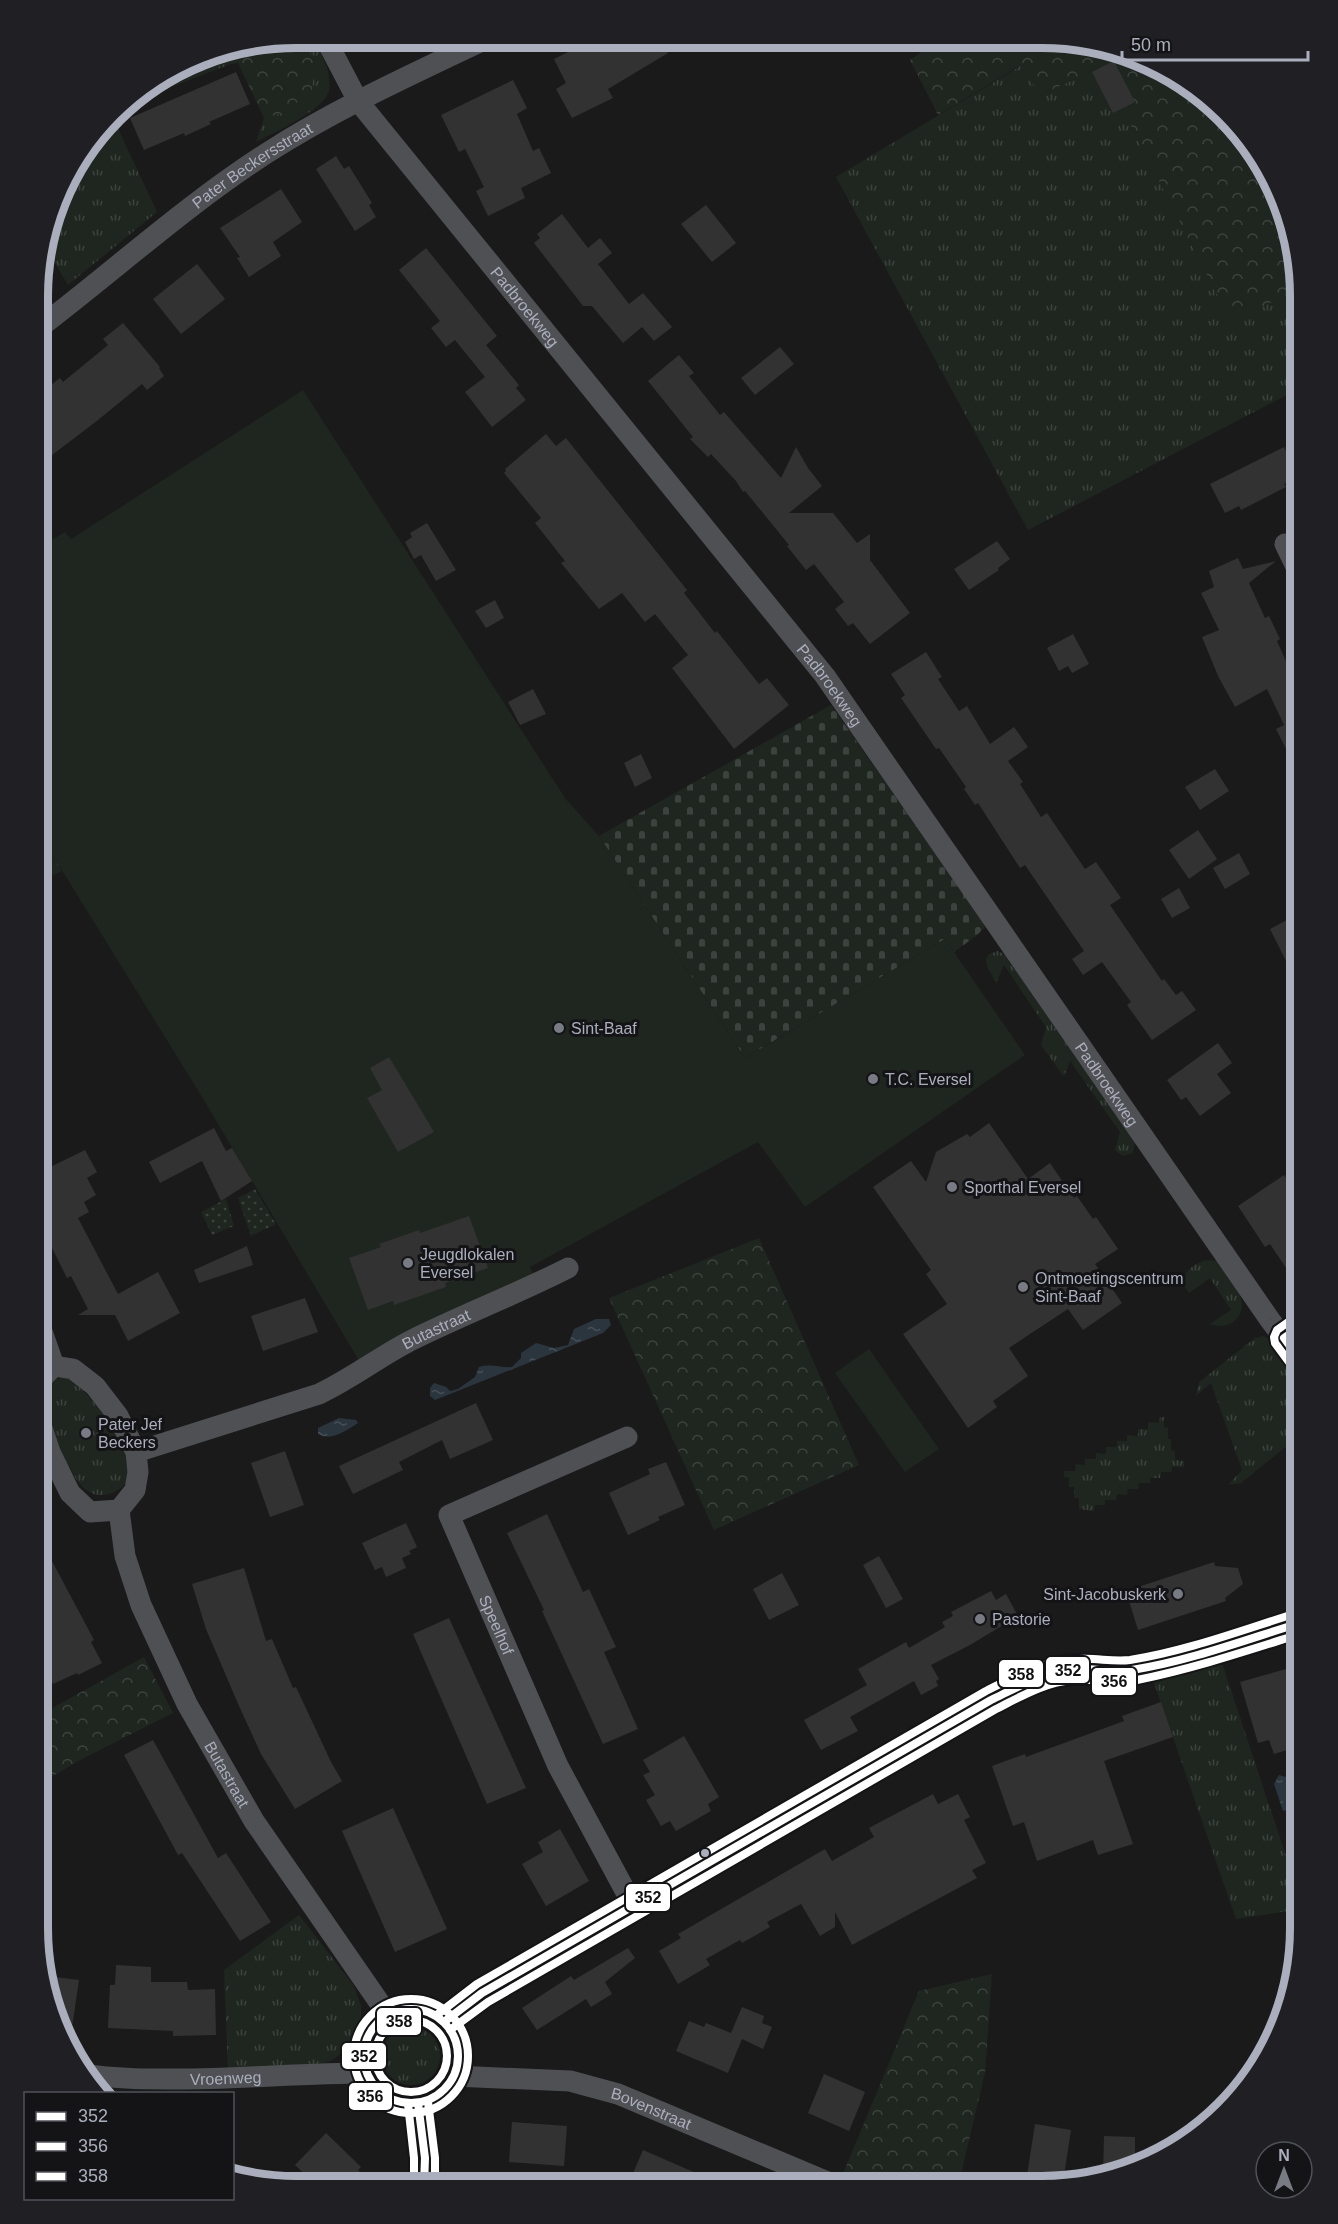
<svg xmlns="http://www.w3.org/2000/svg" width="1338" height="2224" font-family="Helvetica,sans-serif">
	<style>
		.grass { fill: url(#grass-tufts) }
		.forest { fill: url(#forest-crowns) }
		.cemetery { fill: url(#cemetery-stones) }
		.park { fill: #1e261f }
		.garden { fill: url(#garden-dots) }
		.water { fill: url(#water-ripples) }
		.building { fill: #323233 }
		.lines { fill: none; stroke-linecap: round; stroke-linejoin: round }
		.minor { stroke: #4f5054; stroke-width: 21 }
		.tertiary { stroke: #4f5054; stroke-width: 26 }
		.bus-1-casing { stroke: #141417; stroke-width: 12 }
		.bus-2-casing { stroke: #141417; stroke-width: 12 }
		.bus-3-casing { stroke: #141417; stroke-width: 12 }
		.bus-1 { stroke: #fff; stroke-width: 8 }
		.bus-2 { stroke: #fff; stroke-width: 8 }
		.bus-3 { stroke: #fff; stroke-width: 8 }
		.poi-dot { fill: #787b84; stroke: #141417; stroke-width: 2 }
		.bus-dot { fill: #abafbd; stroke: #141417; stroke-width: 2 }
		.labels { text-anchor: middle; stroke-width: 6; stroke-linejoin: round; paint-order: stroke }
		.street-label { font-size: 16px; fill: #abafbd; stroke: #141417 }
		.poi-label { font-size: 16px; fill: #abafbd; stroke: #141417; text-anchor: start }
		.rim { fill: none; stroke: #abafbd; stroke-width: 8 }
		.line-badge { stroke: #141417; stroke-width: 2 }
		.pale-badge-label { font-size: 16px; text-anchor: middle; font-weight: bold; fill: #111 }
	</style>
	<defs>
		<pattern id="grass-tufts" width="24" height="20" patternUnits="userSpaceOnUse" patternTransform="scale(1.5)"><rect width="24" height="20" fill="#1e261f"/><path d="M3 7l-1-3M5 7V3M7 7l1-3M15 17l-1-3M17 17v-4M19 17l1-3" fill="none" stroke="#3c433e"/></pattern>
		<pattern id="forest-crowns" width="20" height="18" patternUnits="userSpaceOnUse" patternTransform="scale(1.5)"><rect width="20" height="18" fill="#1e261f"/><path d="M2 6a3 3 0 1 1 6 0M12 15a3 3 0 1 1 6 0" fill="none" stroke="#3c433e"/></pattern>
		<pattern id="cemetery-stones" width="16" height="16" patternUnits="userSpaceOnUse" patternTransform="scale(1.5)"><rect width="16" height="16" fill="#1e261f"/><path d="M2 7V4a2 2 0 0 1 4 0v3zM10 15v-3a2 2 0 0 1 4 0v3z" fill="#3c433e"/></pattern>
		<pattern id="garden-dots" width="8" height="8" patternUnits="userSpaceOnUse" patternTransform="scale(1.5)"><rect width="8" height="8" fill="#1e261f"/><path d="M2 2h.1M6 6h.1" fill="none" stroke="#3c433e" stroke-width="1.8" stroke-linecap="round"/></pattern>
		<pattern id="water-ripples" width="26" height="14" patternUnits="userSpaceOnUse" patternTransform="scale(1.5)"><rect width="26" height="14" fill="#2b353e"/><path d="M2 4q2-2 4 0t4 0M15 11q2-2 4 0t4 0" fill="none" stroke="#475058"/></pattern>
	</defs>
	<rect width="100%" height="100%" fill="#1a1a1b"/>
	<g class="grass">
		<path d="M303 38H312C320 51 333 74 329 91 323 111 275 132 256 142L264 118 285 112 315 65Z"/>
		<polygon points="222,52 231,64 122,106 125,102 198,57"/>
		<polygon points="1022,65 1040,95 1101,67 1232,323 1299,287 1300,296 1300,388 1028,530 836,177"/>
		<polygon points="113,118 157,212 68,285 45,246 64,182"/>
		<polygon points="39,833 62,871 39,882"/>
		<polygon points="998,951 1004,954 1135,1143 1133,1153 1123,1156 1115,1150 1120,1132 1070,1061 1064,1077 1041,1045 1046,1027 1004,965 996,983 987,966 986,959 989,954"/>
		<path d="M1206 1260 1217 1261C1229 1279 1256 1303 1233 1322 1226 1327 1218 1327 1210 1324L1231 1310 1210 1278 1189 1293 1182 1283C1185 1270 1194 1264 1206 1260Z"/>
		<polygon points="1263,1336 1271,1339 1300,1385 1300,1435 1241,1483 1228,1485 1242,1470 1211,1383 1196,1396 1199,1382 1255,1338"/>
		<path d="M65 1377 75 1381 101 1411 124 1448 130 1460 126 1483C116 1495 98 1500 85 1489 71 1478 42 1415 43 1397 44 1385 54 1379 65 1377Z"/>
		<polygon points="1160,1417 1164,1417 1164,1427 1168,1428 1168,1439 1171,1439 1171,1450 1175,1451 1175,1460 1184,1461 1184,1467 1172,1467 1172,1472 1161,1472 1160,1478 1150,1478 1150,1483 1139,1483 1138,1489 1128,1489 1127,1495 1117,1494 1116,1500 1105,1500 1105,1505 1095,1505 1094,1511 1079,1509 1079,1498 1074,1498 1074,1487 1069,1487 1069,1478 1064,1477 1064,1471 1075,1471 1076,1464 1085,1465 1085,1459 1096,1459 1096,1453 1106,1454 1106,1447 1117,1447 1117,1441 1127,1441 1127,1435 1138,1436 1138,1429 1148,1429 1148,1422 1159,1423"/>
		<polygon points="1220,1657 1300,1898 1300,1909 1236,1919 1152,1677"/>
		<polygon points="299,1915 354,1986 361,2006 361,2018 347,2048 334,2059 321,2065 228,2071 224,1970"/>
		<circle cx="411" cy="2056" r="29"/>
	</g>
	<g class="forest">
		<polygon points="296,38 303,38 315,65 312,90 285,112 264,118 238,63 231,64 222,52"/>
		<polygon points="941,39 1076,40 1141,57 1199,91 1247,139 1281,198 1299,287 1232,324 1101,67 1040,95 1021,65 938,115 910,60"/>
		<polygon points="759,1238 859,1465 714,1530 609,1298"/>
		<polygon points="144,1657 173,1713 78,1761 38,1785 38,1716"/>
		<polygon points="992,1974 985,2073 958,2186 866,2186 842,2176 919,1991"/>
	</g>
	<polygon class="cemetery" points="831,705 983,922 985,927 976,936 954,952 945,939 745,1058 599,836"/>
	<g class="park">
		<polygon points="303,390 565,798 599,836 745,1058 945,939 1025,1055 805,1207 758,1142 530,1267 536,1279 361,1364 202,1097 39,833 39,547 65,532 71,539"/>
		<polygon points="869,1349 939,1449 905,1472 835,1373"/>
	</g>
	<g class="garden">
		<polygon points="255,1189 276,1224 251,1236 238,1198"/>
		<polygon points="226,1199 234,1226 212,1235 201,1212"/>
	</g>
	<g class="water">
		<path d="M596 1319H609L611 1325 603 1333 435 1400 430 1396V1388L434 1383 446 1387 450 1391 458 1389 475 1377 479 1367C493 1363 499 1368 512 1367L521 1358V1353L536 1343 554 1348 568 1345 574 1329Z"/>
		<path d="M339 1418 356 1420 358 1423C346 1430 332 1442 318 1434V1428Z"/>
		<polygon points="1279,1775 1289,1778 1299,1806 1283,1811 1274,1784"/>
	</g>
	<g class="building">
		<polygon points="579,38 660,39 668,53 608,89 613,98 572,118 556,89 566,83 554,59 582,45"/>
		<polygon points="1114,61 1135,102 1113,113 1092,72"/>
		<polygon points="236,72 250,104 209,122 211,124 185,136 184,133 144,150 130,118"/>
		<polygon points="513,80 527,108 517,114 533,151 539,148 551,173 521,188 525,198 488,216 476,191 484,187 465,149 459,152 441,115"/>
		<polygon points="336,156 344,169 349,166 372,203 369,205 376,217 355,231 316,169"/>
		<polygon points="281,189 302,222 273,242 281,256 249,277 237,258 240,257 220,228"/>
		<polygon points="706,205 736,243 712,262 681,224"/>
		<polygon points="562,214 588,248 600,238 612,253 598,264 629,304 643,293 672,327 654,341 642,327 623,343 592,306 583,306 534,243 540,238 537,234"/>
		<polygon points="426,248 497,336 486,345 519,385 516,388 526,400 492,427 465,392 485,377 455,340 446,347 431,328 440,321 399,270"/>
		<polygon points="197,264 225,299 181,334 153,299"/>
		<polygon points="123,323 160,367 159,368 164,376 147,390 142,384 98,420 39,465 39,421 48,415 39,404 40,394 60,378 63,382 108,345 103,339"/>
		<polygon points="780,347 794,364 755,395 741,378"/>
		<polygon points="679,355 694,373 689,376 720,415 724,412 781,478 796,447 808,468 822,486 789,513 833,513 857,543 870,534 870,560 910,613 870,644 853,623 848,626 835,609 844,602 814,564 806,570 787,546 789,545 745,491 743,492 736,481 711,454 708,457 690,439 693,437 648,381"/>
		<polygon points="546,434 556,446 566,438 687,590 684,593 715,633 717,631 759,684 767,678 789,705 734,749 672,668 688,655 655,614 645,622 622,593 599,609 561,563 565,561 535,523 541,518 504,473 506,471 505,469"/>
		<polygon points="1284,447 1299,476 1284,484 1286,487 1241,510 1239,506 1225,513 1210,484"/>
		<polygon points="427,523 456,570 436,581 421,555 414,559 405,542 412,537 410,533"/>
		<polygon points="997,541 1010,559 998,568 999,570 969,590 954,569"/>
		<polygon points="1238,558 1243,569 1276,561 1249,583 1265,618 1269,616 1280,639 1277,641 1300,693 1300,758 1294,745 1286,749 1276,729 1284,725 1267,689 1235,707 1218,676 1202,637 1219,630 1201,593 1214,587 1209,571"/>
		<polygon points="495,600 504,618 486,628 475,611"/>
		<polygon points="1073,634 1089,664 1072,673 1068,666 1059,671 1047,648"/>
		<polygon points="926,652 942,677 938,679 959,711 967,706 990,744 1014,727 1028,747 1008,761 1023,782 1020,784 1041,817 1047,813 1085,869 1096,862 1121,898 1110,905 1162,981 1164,979 1176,995 1182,991 1196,1010 1152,1040 1127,1005 1131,1002 1102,962 1083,975 1072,959 1084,951 1025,865 1020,868 978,803 975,805 964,789 966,787 939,748 936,749 901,698 905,695 891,674"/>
		<polygon points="533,689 546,714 520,725 508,702"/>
		<polygon points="641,754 652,778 635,787 624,763"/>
		<polygon points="1215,769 1229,791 1200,810 1185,787"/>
		<polygon points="1198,830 1217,859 1189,879 1169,850"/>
		<polygon points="1239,853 1250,874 1225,889 1213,868"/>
		<polygon points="1179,888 1190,908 1172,918 1161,899"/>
		<polygon points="1300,913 1300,989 1270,929"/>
		<polygon points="1218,1043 1232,1063 1217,1074 1231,1093 1200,1116 1186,1097 1181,1100 1167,1080"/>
		<polygon points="389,1057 434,1132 398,1152 367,1098 382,1090 370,1068"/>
		<polygon points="989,1123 1028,1179 1050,1163 1074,1198 1077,1196 1093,1219 1096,1217 1118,1249 1095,1264 1122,1303 1083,1330 1068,1309 1009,1348 1028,1376 993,1401 997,1407 968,1428 903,1334 947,1304 926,1274 931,1270 873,1187 911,1161 926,1182 936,1152 967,1134 970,1137"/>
		<polygon points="214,1128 226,1151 232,1148 252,1181 221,1201 202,1161 160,1183 149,1162"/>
		<polygon points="85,1150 97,1172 87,1178 96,1195 84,1202 89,1212 78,1218 118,1294 158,1272 180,1313 128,1341 115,1315 78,1315 88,1309 71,1276 67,1278 45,1234 38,1238 38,1173"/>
		<polygon points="1284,1175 1300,1198 1300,1289 1270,1244 1265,1247 1238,1206"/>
		<polygon points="469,1216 488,1268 445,1283 446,1287 394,1305 393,1301 368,1310 349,1258 381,1247 379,1244 419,1230 420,1233"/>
		<polygon points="247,1246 253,1265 199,1283 194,1270"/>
		<polygon points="305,1298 318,1332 263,1351 251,1316"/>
		<polygon points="476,1403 493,1440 450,1459 442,1440 399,1462 403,1470 353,1494 339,1466"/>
		<polygon points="285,1451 304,1505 270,1517 251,1463"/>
		<polygon points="666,1462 685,1505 658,1517 660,1520 628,1535 609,1493 650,1474 648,1469"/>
		<polygon points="547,1514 583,1592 589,1589 616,1647 604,1652 638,1729 603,1744 542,1611 544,1610 507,1533"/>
		<polygon points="406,1523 417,1547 409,1551 411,1554 402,1558 406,1568 386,1577 382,1567 375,1570 362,1543"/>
		<polygon points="879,1556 903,1599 886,1608 863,1565"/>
		<polygon points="52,1561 94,1640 91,1642 102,1663 78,1675 77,1673 53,1684 42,1662 50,1657 45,1645 51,1642 38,1617 38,1568"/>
		<polygon points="1214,1562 1215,1566 1238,1568 1243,1584 1225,1598 1226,1601 1138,1630 1126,1591"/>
		<polygon points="244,1568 266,1641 272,1639 293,1688 296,1687 331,1762 342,1781 295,1809 261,1754 239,1706 206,1629 192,1584"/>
		<polygon points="782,1573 799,1605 769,1620 753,1589"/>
		<polygon points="991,1591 996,1600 1006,1594 1018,1616 970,1645 931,1665 939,1679 936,1681 938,1686 921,1695 914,1681 850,1717 858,1731 821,1750 804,1720 867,1685 858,1669 906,1642 909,1648 945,1627 942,1622 953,1616 951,1612"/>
		<polygon points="449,1618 526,1788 487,1804 413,1634"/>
		<polygon points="1300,1665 1300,1746 1274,1754 1269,1740 1258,1743 1240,1682"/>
		<polygon points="1161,1702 1173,1737 1104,1761 1133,1844 1098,1855 1093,1840 1037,1861 1024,1822 1013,1826 992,1766 1025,1754 1026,1757 1124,1721 1122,1716"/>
		<polygon points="684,1736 719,1797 708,1804 711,1811 676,1831 670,1821 661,1826 646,1800 655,1795 643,1775 650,1772 643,1760"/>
		<polygon points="153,1740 218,1858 226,1853 271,1922 240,1941 182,1853 178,1855 124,1755"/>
		<polygon points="933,1794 938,1804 958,1794 970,1817 964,1820 986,1863 972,1870 977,1878 852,1945 835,1912 835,1927 820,1936 801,1904 767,1922 770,1927 742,1943 740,1940 706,1959 710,1965 678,1984 659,1951 681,1938 678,1934 825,1849 832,1861 874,1837 869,1828"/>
		<polygon points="393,1808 447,1929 395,1952 342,1831"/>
		<polygon points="560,1829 589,1881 546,1906 522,1864 543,1852 538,1842"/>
		<polygon points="628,1948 635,1958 605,1982 612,1994 591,2007 586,1999 537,2030 522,2008 571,1976 574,1980"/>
		<polygon points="116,1965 151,1967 151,1982 187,1982 188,1990 215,1989 216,2035 173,2036 173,2031 108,2028 110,1985 115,1985"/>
		<polygon points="47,1976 79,1980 69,2048 57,2026 55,2014 57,1996 51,1995"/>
		<polygon points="742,2007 764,2016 762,2023 772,2027 763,2049 742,2039 728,2073 676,2051 689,2021 704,2027 706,2023 731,2033"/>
		<polygon points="824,2074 865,2092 849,2131 808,2113"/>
		<polygon points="512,2122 567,2126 564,2166 509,2162"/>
		<polygon points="1035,2124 1071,2130 1063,2182 1042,2186 1028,2186 1029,2183 1026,2182"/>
		<polygon points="326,2133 361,2167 358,2170 373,2185 315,2184 295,2165"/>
		<polygon points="1104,2136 1135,2137 1135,2168 1103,2174"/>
		<polygon points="643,2150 726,2186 628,2185"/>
	</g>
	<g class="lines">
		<g class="minor">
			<path id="s1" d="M325 38 358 101 825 676 1270 1320 1300 1360"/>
			<path id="s2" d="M40 327C115 270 186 205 267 153 337 108 413 74 488 38"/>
			<polyline points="1285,544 1300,575"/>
			<polyline points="38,1320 54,1366"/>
			<polyline points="1284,1338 1300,1327"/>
			<polyline points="38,1416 50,1452 70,1493 90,1512 119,1510 135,1490 138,1472 136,1452 118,1416 95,1386 73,1369 54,1366 38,1382"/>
			<path id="s3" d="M627 1437 449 1515 558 1766 634 1907"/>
			<path id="s4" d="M136 1452 319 1394C351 1379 379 1357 410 1341 462 1315 517 1294 568 1268"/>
			<path id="s5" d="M119 1510 125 1556 141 1605 187 1704 254 1821 388 2015"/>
			<path id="s6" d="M84 2074C115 2079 146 2079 177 2079 240 2079 304 2073 367 2073"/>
			<path id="s7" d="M454 2076 570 2081 618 2094 837 2186"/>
		</g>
		<g class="tertiary">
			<circle cx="411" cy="2056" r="47"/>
			<path d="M444 2022 482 1993 991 1700C1020 1686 1048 1669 1081 1669 1098 1669 1115 1673 1132 1670 1189 1660 1245 1640 1300 1623"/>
			<polyline points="418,2103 425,2158 424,2185"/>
		</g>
		<g class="bus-1-casing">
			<g id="bus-1">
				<polyline points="1300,1327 1284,1338 1300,1360"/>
				<circle cx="411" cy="2056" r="47"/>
				<path d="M444 2022 482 1993 991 1700C1020 1686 1049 1669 1081 1669 1098 1669 1115 1673 1132 1670 1189 1661 1245 1640 1300 1623"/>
				<polyline points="418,2103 425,2158 424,2185"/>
			</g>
		</g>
		<g class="bus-2-casing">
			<g id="bus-2">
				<circle cx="411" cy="2056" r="57"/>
				<path d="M450 2030 488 2002 996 1709C1020 1697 1045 1682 1073 1680 1094 1678 1115 1684 1137 1680 1192 1669 1246 1651 1300 1634"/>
				<polyline points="408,2104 414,2158 414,2185"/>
			</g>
		</g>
		<g class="bus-3-casing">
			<g id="bus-3">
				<polyline points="1292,1366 1275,1343 1274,1337 1277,1330 1294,1318"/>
				<path d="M438 2014 477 1984 986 1691C1016 1676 1046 1659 1080 1659 1097 1658 1113 1662 1130 1660 1187 1651 1242 1630 1297 1613"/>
				<circle cx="411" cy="2056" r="36"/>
				<polyline points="428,2102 435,2158 435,2185"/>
			</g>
		</g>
		<use href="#bus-1" class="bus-1"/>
		<use href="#bus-2" class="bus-2"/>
		<use href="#bus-3" class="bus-3"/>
	</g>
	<g class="poi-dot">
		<circle cx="559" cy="1028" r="6"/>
		<circle cx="873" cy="1079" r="6"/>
		<circle cx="952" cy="1187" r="6"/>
		<circle cx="408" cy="1263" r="6"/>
		<circle cx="1023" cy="1287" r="6"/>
		<circle cx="86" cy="1433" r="6"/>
		<circle cx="1178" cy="1594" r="6"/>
		<circle cx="980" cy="1619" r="6"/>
	</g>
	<circle class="bus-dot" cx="705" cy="1853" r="5"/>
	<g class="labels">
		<g class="street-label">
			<text dy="6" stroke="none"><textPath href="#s2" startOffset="267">Pater Beckersstraat</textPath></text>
			<text dy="6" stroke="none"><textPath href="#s1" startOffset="336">Padbroekweg</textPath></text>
			<text dy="6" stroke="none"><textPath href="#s1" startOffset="822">Padbroekweg</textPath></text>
			<text dy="6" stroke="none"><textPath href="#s1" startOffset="1308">Padbroekweg</textPath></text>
			<text dy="6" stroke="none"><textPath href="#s4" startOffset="326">Butastraat</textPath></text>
			<text dy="6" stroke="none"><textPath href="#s3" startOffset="314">Speelhof</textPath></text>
			<text dy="6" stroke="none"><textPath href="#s5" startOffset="288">Butastraat</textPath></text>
			<text dy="6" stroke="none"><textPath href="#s6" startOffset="142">Vroenweg</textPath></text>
			<text dy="6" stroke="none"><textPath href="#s7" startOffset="202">Bovenstraat</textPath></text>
		</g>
		<g class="poi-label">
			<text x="571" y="1034">Sint-Baaf</text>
			<text x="885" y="1085">T.C. Eversel</text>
			<text x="964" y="1193">Sporthal Eversel</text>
			<text x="420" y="1260">Jeugdlokalen<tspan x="420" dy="18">Eversel</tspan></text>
			<text x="1035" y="1284">Ontmoetingscentrum<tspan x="1035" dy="18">Sint-Baaf</tspan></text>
			<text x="98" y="1430">Pater Jef<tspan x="98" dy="18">Beckers</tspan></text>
			<text x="1166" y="1600" text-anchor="end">Sint-Jacobuskerk</text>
			<text x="992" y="1625">Pastorie</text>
		</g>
	</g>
	<path d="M0 0H1338V2224H0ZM296 48H1042A248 248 0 0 1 1290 296V1928A248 248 0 0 1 1042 2176H296A248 248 0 0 1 48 1928V296A248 248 0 0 1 296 48Z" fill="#202024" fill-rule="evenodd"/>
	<path class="rim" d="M296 48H1042A248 248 0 0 1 1290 296V1928A248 248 0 0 1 1042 2176H296A248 248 0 0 1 48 1928V296A248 248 0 0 1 296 48Z"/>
	<g class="line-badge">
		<rect x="1045" y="1656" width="45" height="28" rx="6" fill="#fff"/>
		<rect x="998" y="1659" width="46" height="29" rx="6" fill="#fff"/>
		<rect x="1091" y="1667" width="46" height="29" rx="6" fill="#fff"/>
		<rect x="625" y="1883" width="46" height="29" rx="6" fill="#fff"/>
		<rect x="376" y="2007" width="46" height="29" rx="6" fill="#fff"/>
		<rect x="341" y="2042" width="46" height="28" rx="6" fill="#fff"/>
		<rect x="348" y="2082" width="45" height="29" rx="6" fill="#fff"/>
	</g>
	<g class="pale-badge-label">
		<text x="1068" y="1676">352</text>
		<text x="1021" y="1680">358</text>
		<text x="1114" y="1687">356</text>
		<text x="648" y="1903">352</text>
		<text x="399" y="2027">358</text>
		<text x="364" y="2062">352</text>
		<text x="370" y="2102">356</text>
	</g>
	<rect x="24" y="2092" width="210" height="108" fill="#141417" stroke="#505259" stroke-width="1.5"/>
	<rect x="36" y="2112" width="30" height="9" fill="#ffffff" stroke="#505259" stroke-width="1.5"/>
	<text x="78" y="2122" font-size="18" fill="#abafbd">352</text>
	<rect x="36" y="2142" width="30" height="9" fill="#ffffff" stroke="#505259" stroke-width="1.5"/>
	<text x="78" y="2152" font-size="18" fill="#abafbd">356</text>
	<rect x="36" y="2172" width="30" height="9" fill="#ffffff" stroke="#505259" stroke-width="1.5"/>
	<text x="78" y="2182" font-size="18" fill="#abafbd">358</text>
	<g transform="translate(1284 2170)"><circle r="28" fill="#141417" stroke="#505259" stroke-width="1.5"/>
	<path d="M0-4.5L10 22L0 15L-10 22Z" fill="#787b84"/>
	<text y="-9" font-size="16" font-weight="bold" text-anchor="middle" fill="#abafbd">N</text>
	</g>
	<path d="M1122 51v9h186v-9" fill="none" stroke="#abafbd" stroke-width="3"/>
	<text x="1131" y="51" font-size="18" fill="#abafbd" stroke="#141417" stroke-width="4.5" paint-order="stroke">50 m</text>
</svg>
